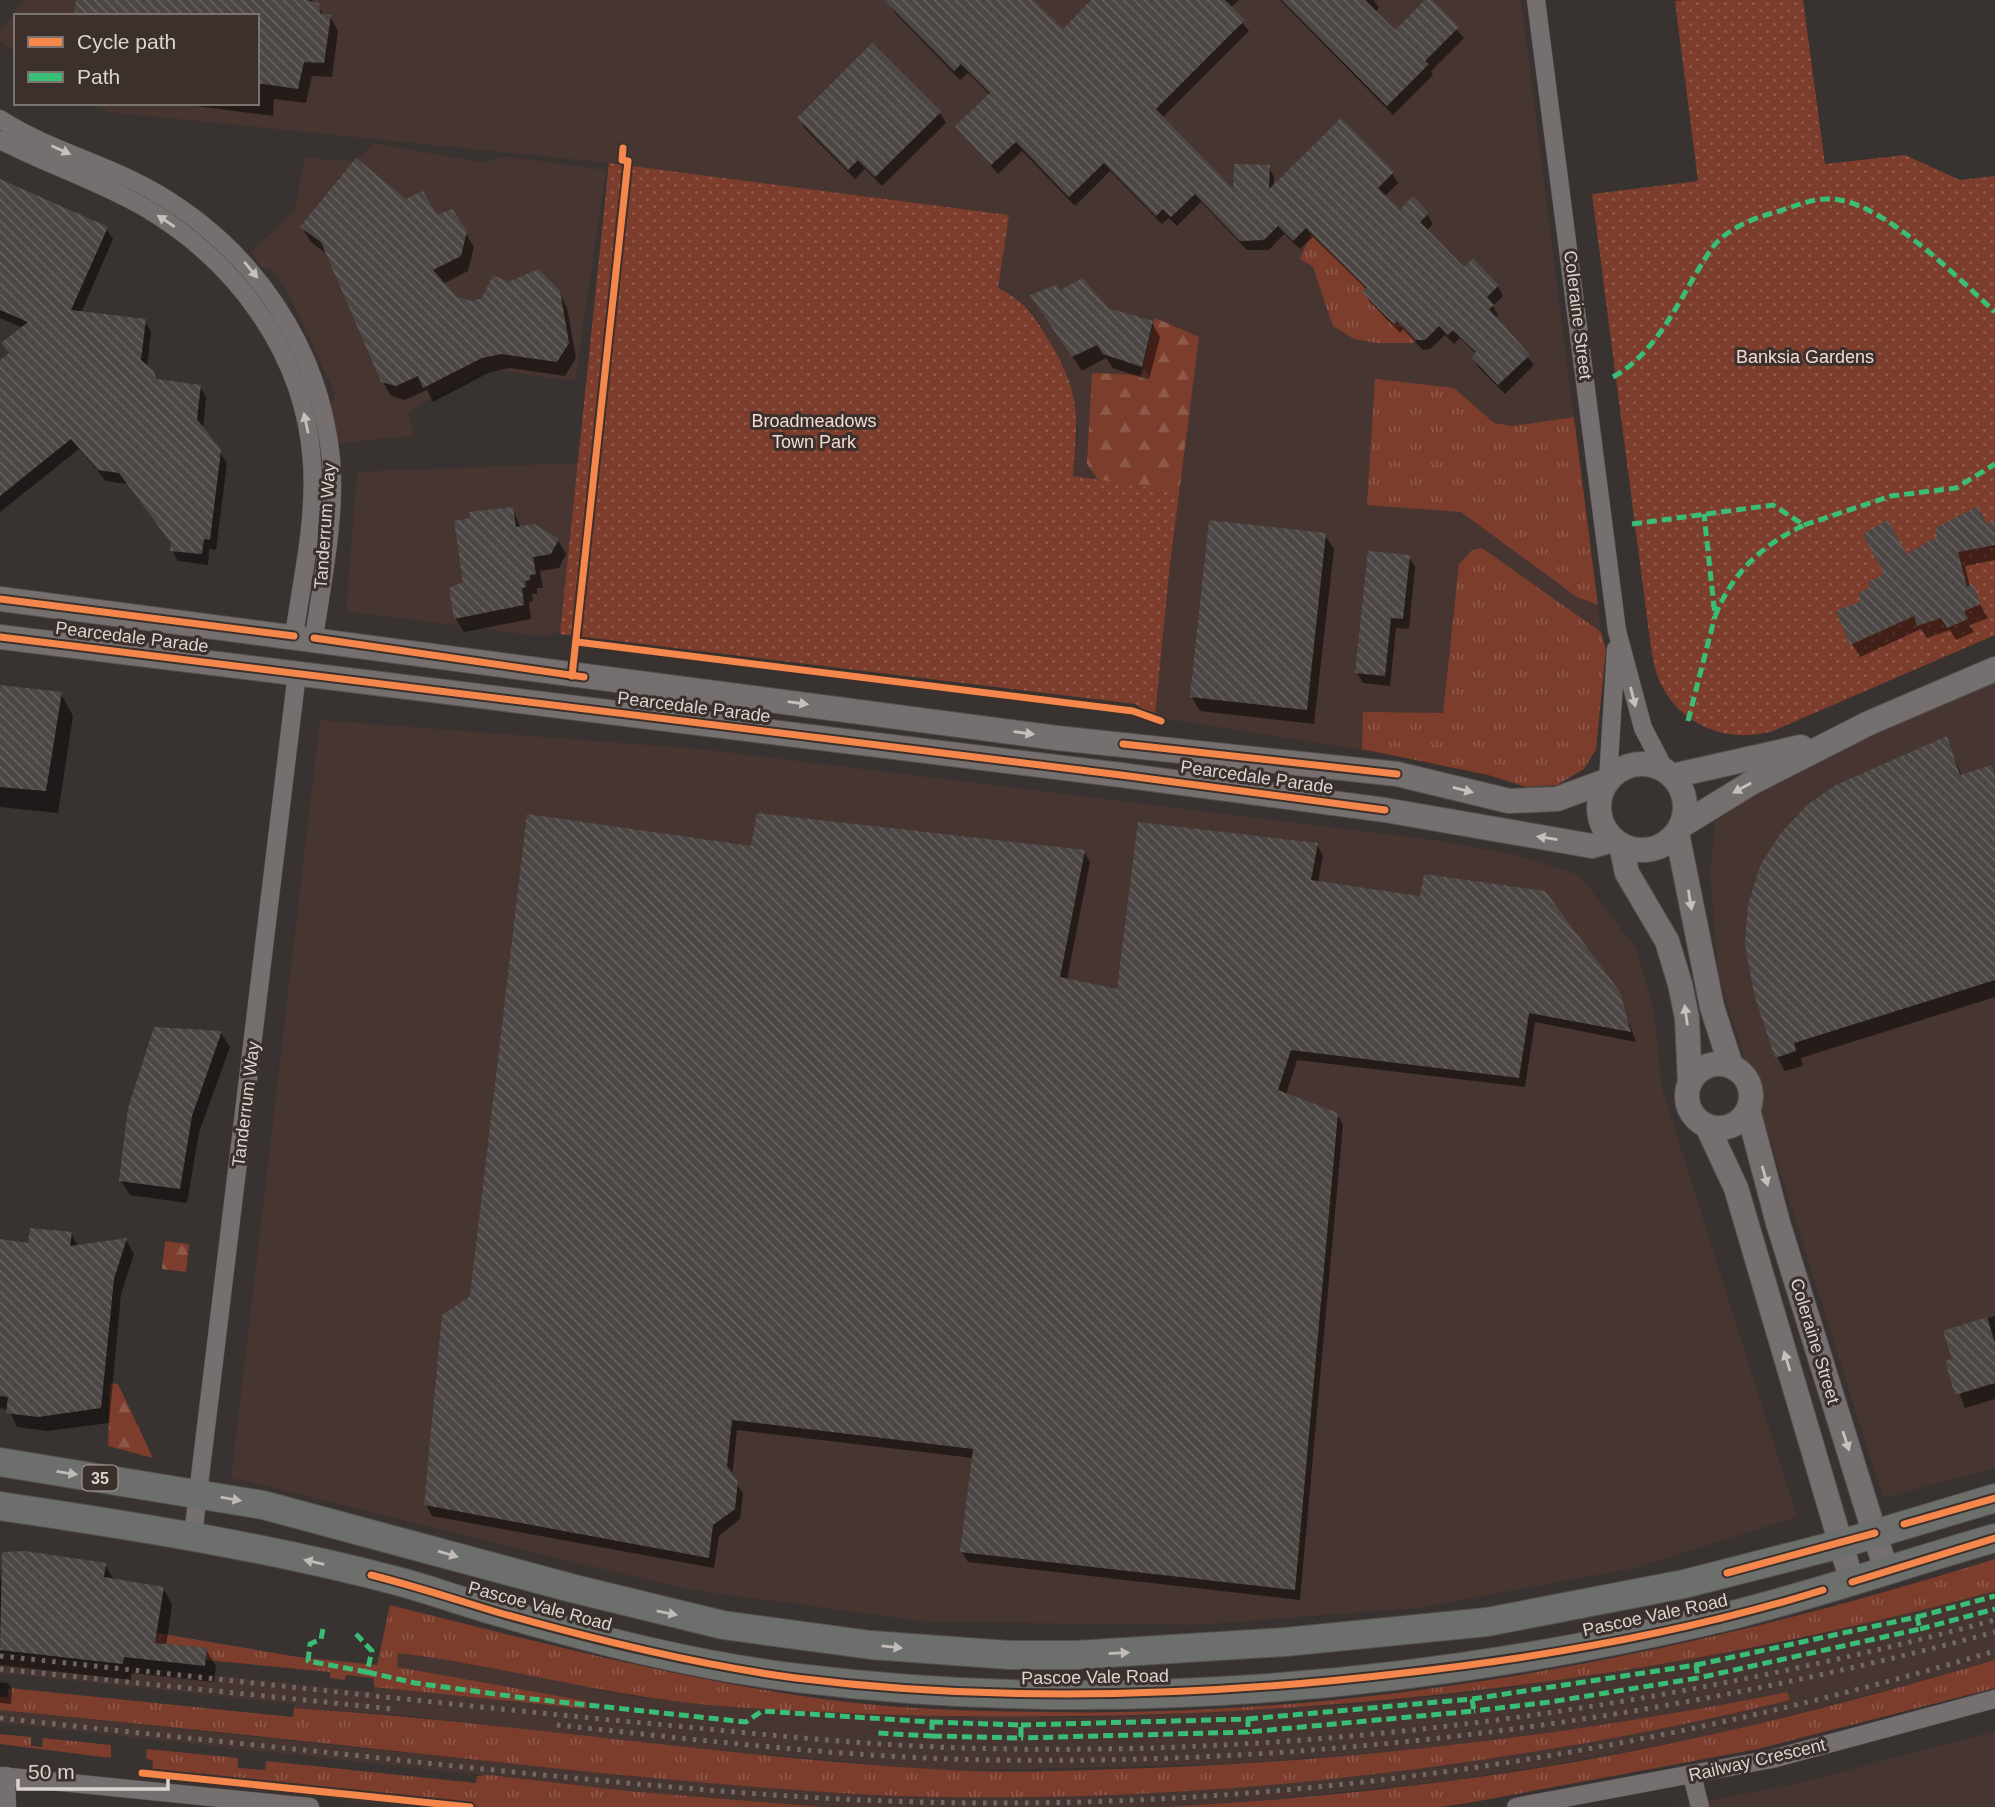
<svg xmlns="http://www.w3.org/2000/svg" width="1995" height="1807" font-family="Arial,sans-serif">
	<style>
		.built { fill: #473531 }
		.grass { fill: url(#grass-tufts) }
		.forest { fill: url(#forest-firs) }
		.park { fill: url(#park-dots) }
		.shadow { fill: #0007 }
		.building { fill: url(#building-back-hatch) }
		.lines { fill: none; stroke-linecap: round; stroke-linejoin: round }
		.street-casing { stroke: #544f4e; stroke-width: 19 }
		.secondary-casing { stroke: #544f4e; stroke-width: 26 }
		.primary-casing { stroke: #544f4e; stroke-width: 30 }
		.street { stroke: #75706f; stroke-width: 18 }
		.secondary { stroke: #75706f; stroke-width: 24 }
		.primary { stroke: #6d6f6d; stroke-width: 28 }
		.rail { stroke: #6e6967; stroke-width: 5; stroke-dasharray: 3.5 7; stroke-linecap: butt }
		.quiet { stroke: #3abd76; stroke-width: 5; stroke-dasharray: 10 5; stroke-linecap: butt }
		.cycleway-casing { stroke: #3c302c; stroke-width: 11 }
		.cycleway { stroke: #f5874c; stroke-width: 7 }
		.oneway { fill: #c7c0bd }
		.oneway2 { fill: #c0bbb8 }
		.labels { text-anchor: middle; stroke-width: 6; stroke-linejoin: round; paint-order: stroke }
		.shield { fill: #3c302c; stroke: #aba3a0; stroke-width: 2 }
		.shield-label { font-size: 16px; font-weight: bold; fill: #dbd4d1 }
		.street-label { font-size: 18px; fill: #dbd4d1; stroke: #3c302c }
		.park-label { font-size: 18px; fill: #f2dbd5; stroke: #3c302c }
	</style>
	<defs>
		<pattern id="grass-tufts" width="24" height="20" patternUnits="userSpaceOnUse" patternTransform="scale(1.75)"><rect width="24" height="20" fill="#7c3d2d"/><path d="M3 7l-1-3M5 7V3M7 7l1-3M15 17l-1-3M17 17v-4M19 17l1-3" fill="none" stroke="#8e584a"/></pattern>
		<pattern id="forest-firs" width="22" height="20" patternUnits="userSpaceOnUse" patternTransform="scale(1.75)"><rect width="22" height="20" fill="#7c3d2d"/><path d="M5 1l3.5 6h-7zM16 11l3.5 6h-7z" fill="#8e584a"/></pattern>
		<pattern id="park-dots" width="8" height="8" patternUnits="userSpaceOnUse" patternTransform="scale(1.75)"><rect width="8" height="8" fill="#7c3d2d"/><path d="M2 2h.1M6 6h.1" fill="none" stroke="#8e584a" stroke-width="1.8" stroke-linecap="round"/></pattern>
		<pattern id="building-back-hatch" width="6" height="6" patternUnits="userSpaceOnUse" patternTransform="scale(1.75)"><rect width="6" height="6" fill="#4c4745"/><path d="M-1 5l2 2M0 0l6 6M5-1l2 2" fill="none" stroke="#65615f"/></pattern>
	</defs>
	<rect width="100%" height="100%" fill="#383230"/>
	<g class="built">
		<polygon points="24,0 1521,0 1601,632 1595,698 1482,769 1155,717 1177,492 1073,476 1078,428 1047,338 1033,312 1017,298 998,289 1008,215 609,163 108,112 95,103 257,103 257,16 16,16 16,52 0,41 0,32"/>
		<polygon points="374,143 484,163 505,156 606,170 575,381 488,369 407,412 415,436 337,443 328,411 335,393 287,291 272,270 261,267 251,252 294,211 305,158 354,161"/>
		<polygon points="578,463 564,630 546,637 346,611 357,472"/>
		<polygon points="1995,657 1995,1468 1883,1498 1718,974 1710,870 1719,795 1960,671"/>
		<polygon points="320,720 701,749 1434,840 1517,855 1579,875 1636,948 1654,1011 1662,1088 1797,1517 1635,1568 1418,1608 1195,1625 929,1622 685,1589 231,1478"/>
		<polygon points="1995,1591 1995,1660 1902,1686 1714,1735 1546,1766 1446,1781 1224,1804 1164,1807 823,1807 628,1791 0,1723 0,1710 580,1771 878,1795 1046,1797 1221,1788 1338,1777 1516,1755 1722,1716 1787,1692 1619,1724 1448,1747 1230,1764 952,1771 669,1746 404,1715 294,1708 294,1704 0,1673 0,1652 373,1692 374,1687 586,1709 586,1701 397,1667 398,1652 523,1673 637,1697 734,1707 986,1717 1106,1717 1367,1704 1501,1689 1780,1644"/>
		<polygon points="1995,1731 1995,1807 1675,1807 1799,1783"/>
	</g>
	<g class="grass">
		<polygon points="1311,233 1367,288 1363,293 1394,324 1397,321 1416,340 1413,343 1377,343 1354,339 1333,326 1313,267 1300,259"/>
		<polygon points="1375,379 1454,388 1494,423 1513,426 1574,417 1598,605 1577,597 1461,512 1367,505"/>
		<polygon points="1482,548 1601,632 1606,649 1596,749 1584,769 1557,785 1526,787 1488,775 1362,749 1363,712 1443,713 1459,564 1472,550"/>
		<path d="M1995 1559V1591C1578 1703 1164 1735 734 1707 621 1700 511 1667 398 1653L397 1667 586 1701 587 1709 374 1687V1678L346 1675 345 1680 330 1678V1672L206 1660 207 1648 155 1643 157 1633 298 1657 377 1665 390 1605C542 1643 692 1683 847 1702 913 1710 978 1711 1044 1712 1368 1718 1686 1656 1995 1559Z"/>
		<path d="M1995 1660V1688L1758 1749 1468 1803 1440 1807H1164C1349 1797 1534 1775 1714 1734 1808 1713 1902 1687 1995 1660Z"/>
		<path d="M9 1688 293 1717 294 1708C512 1722 729 1758 947 1770 1015 1774 1084 1770 1151 1768 1366 1760 1577 1734 1787 1692L1790 1700C1495 1771 1177 1807 874 1795 726 1787 579 1771 432 1755 288 1739 144 1724 0 1710V1697L7 1698Z"/>
		<polygon points="0,1734 31,1737 31,1746 42,1747 43,1738 111,1745 111,1758 0,1744"/>
		<polygon points="147,1749 238,1758 238,1768 265,1770 266,1761 476,1783 477,1776 489,1775 628,1791 823,1807 415,1807 151,1779 153,1761 146,1758"/>
	</g>
	<g class="forest">
		<polygon points="1155,318 1199,337 1156,674 1114,501 1087,464 1092,373 1141,375"/>
		<polygon points="165,1241 189,1244 186,1272 162,1269"/>
		<polygon points="110,1383 118,1384 153,1458 108,1446"/>
	</g>
	<g class="park">
		<path d="M1684 0H1803L1825 164 1905 155 1960 180 1995 176V635L1773 731C1728 744 1680 726 1660 682 1654 669 1652 654 1650 640L1592 194 1698 181 1675 1Z"/>
		<path d="M609 163 1009 215 998 288C1025 302 1031 311 1046 336 1081 393 1078 412 1073 476L1177 491 1155 717 1135 704 560 634Z"/>
	</g>
	<g class="shadow">
		<polygon points="78,0 312,0 324,15 330,16 338,31 332,77 312,76 306,103 274,99 273,116 173,103 257,103 257,16"/>
		<polygon points="893,0 1031,0 1063,32 1094,0 1239,0 1230,8 1249,31 1162,118 1235,193 1269,167 1274,177 1274,187 1392,173 1398,183 1384,197 1400,212 1427,214 1433,224 1426,231 1464,270 1473,261 1498,286 1503,296 1493,306 1498,315 1495,318 1534,365 1505,394 1478,367 1473,358 1476,354 1460,338 1454,344 1445,335 1430,349 1423,350 1403,329 1400,333 1370,302 1365,293 1367,290 1313,237 1300,249 1284,234 1269,250 1247,250 1201,202 1177,226 1169,218 1162,224 1110,171 1075,206 1022,151 998,174 957,126 990,95 968,73 960,80 895,13 890,4"/>
		<polygon points="1280,0 1374,0 1379,8 1375,12 1395,33 1430,0 1464,38 1431,71 1433,75 1393,115"/>
		<polygon points="940,113 946,123 882,186 865,169 855,179 805,129 800,119"/>
		<polygon points="0,181 106,228 113,239 81,313 145,321 151,332 147,368 157,381 200,386 206,398 203,429 227,463 216,550 209,549 208,565 178,561 172,550 173,545 127,484 106,481 79,449 0,512 0,362 10,354 23,328 0,318"/>
		<polygon points="406,201 465,232 474,247 468,271 443,284 456,299 472,302 559,292 567,308 576,358 565,376 510,368 490,372 433,402 427,390 405,400 391,396 378,374 327,254 311,242 302,228"/>
		<polygon points="1059,292 1152,323 1160,337 1149,380 1113,368 1106,358 1082,371 1040,309"/>
		<polygon points="512,508 521,528 558,540 566,554 559,568 540,571 543,588 537,588 537,594 532,594 533,601 529,602 531,619 464,632 455,618 465,584"/>
		<polygon points="1995,522 1995,560 1965,566 1970,587 1988,618 1970,625 1974,632 1956,640 1950,630 1927,638 1921,629 1860,657 1852,644 1863,601 1887,575 1906,556"/>
		<polygon points="1325,535 1334,549 1314,724 1200,711 1191,696"/>
		<polygon points="1409,557 1415,567 1409,629 1396,628 1390,686 1363,683 1357,673"/>
		<polygon points="0,686 61,694 73,716 58,813 0,807"/>
		<polygon points="1946,738 1962,776 1991,767 1995,774 1995,997 1801,1058 1803,1066 1785,1071 1777,1057"/>
		<polygon points="1317,845 1323,856 1318,883 1618,993 1636,1042 1535,1022 1525,1087 1297,1060 1286,1095 1337,1114 1343,1125 1300,1600 968,1562 962,1552 973,1458 737,1430 732,1476 743,1494 740,1519 719,1536 714,1568 432,1516 426,1505 472,1297 753,848 1084,852 1090,862 1067,980 1118,991"/>
		<polygon points="155,1029 221,1033 230,1047 199,1132 187,1203 130,1195 121,1181"/>
		<polygon points="71,1233 78,1247 126,1240 134,1254 121,1294 109,1423 47,1431 17,1427 9,1410 0,1408 0,1241 29,1245"/>
		<polygon points="1995,1316 1995,1399 1965,1408 1947,1362 1954,1360 1945,1332"/>
		<polygon points="4,1553 105,1565 114,1580 163,1588 172,1605 166,1646 206,1650 216,1666 214,1682 132,1673 131,1680 0,1665 0,1581"/>
		<polygon points="0,1682 8,1683 12,1689 11,1704 0,1703"/>
	</g>
	<g class="building">
		<polygon points="76,0 306,0 319,3 320,13 331,15 324,63 304,62 298,89 257,83 257,16 74,16"/>
		<polygon points="884,0 1034,0 1063,29 1091,0 1225,0 1245,20 1156,109 1233,189 1234,164 1270,165 1269,189 1341,118 1394,172 1378,188 1400,210 1413,196 1429,213 1420,222 1464,267 1473,258 1499,285 1487,297 1494,305 1489,309 1530,355 1498,385 1471,357 1476,352 1453,330 1448,335 1439,326 1425,340 1416,340 1397,321 1394,324 1362,292 1367,288 1306,228 1293,241 1278,226 1264,240 1240,241 1195,194 1171,217 1163,209 1156,216 1104,163 1069,197 1016,142 991,165 955,126 990,93 961,64 954,71"/>
		<polygon points="1282,0 1365,0 1395,30 1425,0 1432,0 1459,27 1425,61 1429,64 1387,106"/>
		<polygon points="872,43 941,112 875,177 858,160 848,170 797,118"/>
		<polygon points="356,158 406,199 423,191 437,215 452,209 467,231 461,256 433,270 457,297 472,301 482,298 493,275 508,282 539,269 560,291 569,343 557,362 501,354 482,358 423,388 418,376 396,386 381,382 321,242 300,227"/>
		<polygon points="0,179 108,227 71,310 146,319 141,360 154,371 156,379 201,385 197,419 221,450 210,540 204,539 202,554 170,551 171,543 119,473 98,470 71,439 0,496 0,360 9,353 1,343 28,322 0,310"/>
		<polygon points="1083,278 1108,308 1153,321 1142,367 1103,354 1097,345 1072,357 1030,295 1056,285 1060,290"/>
		<polygon points="1978,506 1987,524 1995,520 1995,545 1958,552 1967,587 1973,584 1981,604 1964,611 1968,619 1947,628 1941,618 1917,626 1914,616 1850,645 1836,611 1861,601 1858,593 1870,587 1868,582 1884,574 1863,534 1888,520 1906,554 1937,537 1935,528"/>
		<polygon points="513,507 516,527 534,524 559,539 551,554 533,557 536,574 530,575 530,580 525,581 526,587 522,588 524,605 454,619 449,588 463,582 454,521 470,518 469,512"/>
		<polygon points="1209,520 1326,533 1307,710 1190,697"/>
		<polygon points="1368,551 1410,555 1403,619 1391,618 1385,676 1355,673"/>
		<polygon points="0,685 62,692 46,791 0,787"/>
		<polygon points="1947,736 1960,775 1992,765 1995,776 1995,980 1794,1043 1796,1051 1775,1058 1754,994 1745,944 1748,905 1760,866 1780,834 1807,805 1836,785"/>
		<polygon points="757,813 1085,850 1060,977 1117,989 1138,822 1318,843 1311,880 1420,896 1424,874 1545,891 1620,992 1631,1032 1529,1013 1519,1078 1291,1050 1278,1090 1338,1113 1295,1590 960,1552 973,1449 732,1420 727,1466 738,1481 735,1509 713,1525 709,1558 424,1505 442,1315 470,1296 527,814 751,846"/>
		<polygon points="154,1027 222,1031 192,1116 180,1189 119,1181 128,1108"/>
		<polygon points="30,1228 72,1232 70,1246 127,1238 114,1279 101,1408 38,1417 6,1413 8,1397 0,1396 0,1239 28,1243"/>
		<polygon points="1987,1317 1995,1343 1995,1383 1955,1395 1945,1361 1952,1359 1943,1331"/>
		<polygon points="25,1551 106,1563 104,1577 164,1587 155,1643 207,1648 205,1666 124,1657 123,1664 0,1650 2,1552"/>
	</g>
	<g class="lines">
		<g class="street-casing">
			<g id="street">
				<polyline points="1536,0 1617,631 1643,728 1665,770"/>
				<path d="M0 119C49 151 108 164 158 194 254 251 320 347 331 459 336 517 322 581 314 638"/>
				<path d="M0 140C48 165 102 182 149 210 238 264 305 355 312 462 316 520 302 579 294 636"/>
				<polyline points="1608,779 1616,649"/>
				<polyline points="193,1535 297,673"/>
				<polyline points="1692,1775 1700,1807"/>
				<polyline points="0,1776 310,1807"/>
				<polyline points="6,1776 7,1807"/>
				<polyline points="1516,1807 1772,1759 1995,1699"/>
			</g>
		</g>
		<g class="secondary-casing">
			<g id="secondary">
				<polyline points="0,599 1057,738 1397,774 1509,801 1557,799 1606,781"/>
				<polyline points="0,637 1121,775 1385,810 1592,846 1613,840"/>
				<circle cx="1642" cy="807" r="43"/>
				<polyline points="1672,776 1801,747"/>
				<polyline points="1681,826 1751,783 1869,723 1995,669"/>
				<polyline points="1677,833 1712,1007 1731,1066"/>
				<polyline points="1621,845 1627,873 1667,941 1680,984 1687,1018 1690,1083"/>
				<circle cx="1719" cy="1096" r="32"/>
				<polyline points="1748,1110 1778,1223 1886,1570"/>
				<polyline points="1707,1126 1736,1188 1852,1582"/>
			</g>
		</g>
		<g class="primary-casing">
			<g id="primary">
				<polyline points="0,1462 263,1505 571,1588 723,1625 871,1645 1009,1655 1076,1655 1285,1642 1487,1622 1684,1584 1841,1544 1995,1498"/>
				<path d="M0 1506C135 1526 269 1547 401 1582 434 1591 466 1603 499 1612 596 1640 697 1666 798 1678 1104 1716 1421 1688 1720 1618 1813 1596 1903 1564 1995 1538"/>
			</g>
		</g>
		<use href="#street" class="street"/>
		<use href="#secondary" class="secondary"/>
		<use href="#primary" class="primary"/>
		<g class="rail">
			<path d="M0 1656C211 1678 422 1702 633 1722 744 1732 854 1745 966 1748 1312 1758 1661 1710 1995 1620"/>
			<polyline points="0,1669 393,1709"/>
			<path d="M0 1718C154 1735 309 1750 463 1767 635 1784 805 1802 978 1803 1323 1805 1665 1750 1995 1651"/>
			<path d="M557 1725C702 1740 848 1758 993 1760 1330 1765 1670 1720 1995 1632"/>
		</g>
		<g class="quiet">
			<path d="M1613 377C1661 350 1681 294 1710 251 1723 231 1750 219 1773 213 1791 208 1811 198 1830 199 1880 199 1958 278 1995 312"/>
			<path d="M1632 524 1773 505 1804 525C1761 546 1733 572 1715 616L1704 514"/>
			<polyline points="1804,525 1891,496 1956,488 1995,464"/>
			<polyline points="1688,721 1715,616"/>
			<polyline points="1917,1617 1995,1596"/>
			<polyline points="323,1629 321,1639 310,1644 308,1661 367,1672 372,1651 356,1634"/>
			<polyline points="1920,1629 1995,1609"/>
			<polyline points="1696,1665 1917,1617 1920,1629 1698,1678"/>
			<polyline points="367,1672 415,1683 532,1699 746,1722 762,1711 932,1722 932,1736 877,1733"/>
			<polyline points="1472,1699 1696,1665 1698,1678 1550,1702 1474,1711"/>
			<polyline points="1248,1719 1472,1699 1474,1711 1248,1732"/>
			<polyline points="1021,1725 1248,1719 1248,1732 1021,1738"/>
			<polyline points="932,1736 1021,1738 1021,1725 932,1722"/>
		</g>
		<g class="cycleway-casing">
			<g id="cycleway">
				<polyline points="0,599 294,636"/>
				<polyline points="0,637 1121,775 1385,810"/>
				<polyline points="314,638 584,677"/>
				<polyline points="577,642 1133,711 1161,721"/>
				<polyline points="572,676 628,161 622,160 623,148"/>
				<polyline points="1123,744 1397,774"/>
				<polyline points="1904,1524 1995,1498"/>
				<polyline points="1727,1573 1875,1533"/>
				<path d="M371 1575C415 1586 457 1600 500 1613 596 1640 696 1665 796 1678 995 1703 1196 1697 1395 1674 1539 1658 1685 1633 1823 1590"/>
				<polyline points="1852,1582 1995,1538"/>
				<polyline points="142,1773 470,1807"/>
			</g>
		</g>
		<use href="#cycleway" class="cycleway"/>
	</g>
	<defs><path id="oneway-solid" d="M-6-.8H1V-3.2L6.5 0L1 3.2V.8H-6Z" transform="scale(1.75)"/></defs>
	<g class="oneway">
		<use href="#oneway-solid" transform="translate(61 150) rotate(24)"/>
		<use href="#oneway-solid" transform="translate(166 221) rotate(-146)"/>
		<use href="#oneway-solid" transform="translate(251 270) rotate(50)"/>
		<use href="#oneway-solid" transform="translate(306 423) rotate(-102)"/>
		<use href="#oneway-solid" transform="translate(1633 697) rotate(76)"/>
		<use href="#oneway-solid" transform="translate(798 703) rotate(8)"/>
		<use href="#oneway-solid" transform="translate(1024 733) rotate(8)"/>
		<use href="#oneway-solid" transform="translate(1742 788) rotate(151)"/>
		<use href="#oneway-solid" transform="translate(1463 790) rotate(14)"/>
		<use href="#oneway-solid" transform="translate(1547 838) rotate(-171)"/>
		<use href="#oneway-solid" transform="translate(1690 900) rotate(81)"/>
		<use href="#oneway-solid" transform="translate(1686 1015) rotate(-98)"/>
		<use href="#oneway-solid" transform="translate(1765 1176) rotate(74)"/>
		<use href="#oneway-solid" transform="translate(1787 1361) rotate(-107)"/>
		<use href="#oneway-solid" transform="translate(1846 1441) rotate(72)"/>
	</g>
	<g class="oneway2">
		<use href="#oneway-solid" transform="translate(67 1473) rotate(9)"/>
		<use href="#oneway-solid" transform="translate(231 1499) rotate(10)"/>
		<use href="#oneway-solid" transform="translate(448 1554) rotate(16)"/>
		<use href="#oneway-solid" transform="translate(314 1562) rotate(-167)"/>
		<use href="#oneway-solid" transform="translate(667 1613) rotate(12)"/>
		<use href="#oneway-solid" transform="translate(892 1647) rotate(6)"/>
		<use href="#oneway-solid" transform="translate(1119 1653) rotate(-3)"/>
	</g>
	<g class="labels">
		<rect class="shield" x="82.5" y="1465.5" width="35" height="25" rx="5"/>
		<g class="shield-label">
			<text x="100" y="1484">35</text>
		</g>
		<g class="street-label">
			<text transform="translate(1578 315) rotate(83)" y="6">Coleraine Street</text>
			<text transform="translate(325 526) rotate(-86)" y="6">Tanderrum Way</text>
			<text transform="translate(132 637) rotate(7)" y="6">Pearcedale Parade</text>
			<text transform="translate(694 707) rotate(7)" y="6">Pearcedale Parade</text>
			<text transform="translate(1257 777) rotate(8)" y="6">Pearcedale Parade</text>
			<text transform="translate(246 1104) rotate(-83)" y="6">Tanderrum Way</text>
			<text transform="translate(1815 1341) rotate(73)" y="6">Coleraine Street</text>
			<text transform="translate(540 1606) rotate(15)" y="6">Pascoe Vale Road</text>
			<text transform="translate(1655 1615) rotate(-12)" y="6">Pascoe Vale Road</text>
			<text transform="translate(1095 1677) rotate(-1)" y="6">Pascoe Vale Road</text>
			<text transform="translate(1757 1760) rotate(-13)" y="6">Railway Crescent</text>
		</g>
		<g class="park-label">
			<text x="1805" y="363">Banksia Gardens</text>
			<text x="814" y="427">Broadmeadows<tspan x="814" dy="21">Town Park</tspan></text>
		</g>
	</g>
	<rect x="14" y="14" width="245" height="91" fill="#3c302c" stroke="#7c726e" stroke-width="2"/>
	<rect x="28" y="37" width="35" height="10" fill="#f5874c" stroke="#7c726e" stroke-width="2"/>
	<text x="77" y="49" font-size="21" fill="#dbd4d1">Cycle path</text>
	<rect x="28" y="72" width="35" height="10" fill="#3abd76" stroke="#7c726e" stroke-width="2"/>
	<text x="77" y="84" font-size="21" fill="#dbd4d1">Path</text>
	<path d="M18 1779v10h150v-10" fill="none" stroke="#dbd4d1" stroke-width="3.5"/>
	<text x="28" y="1779" font-size="21" fill="#dbd4d1" stroke="#3c302c" stroke-width="5" paint-order="stroke">50 m</text>
</svg>
